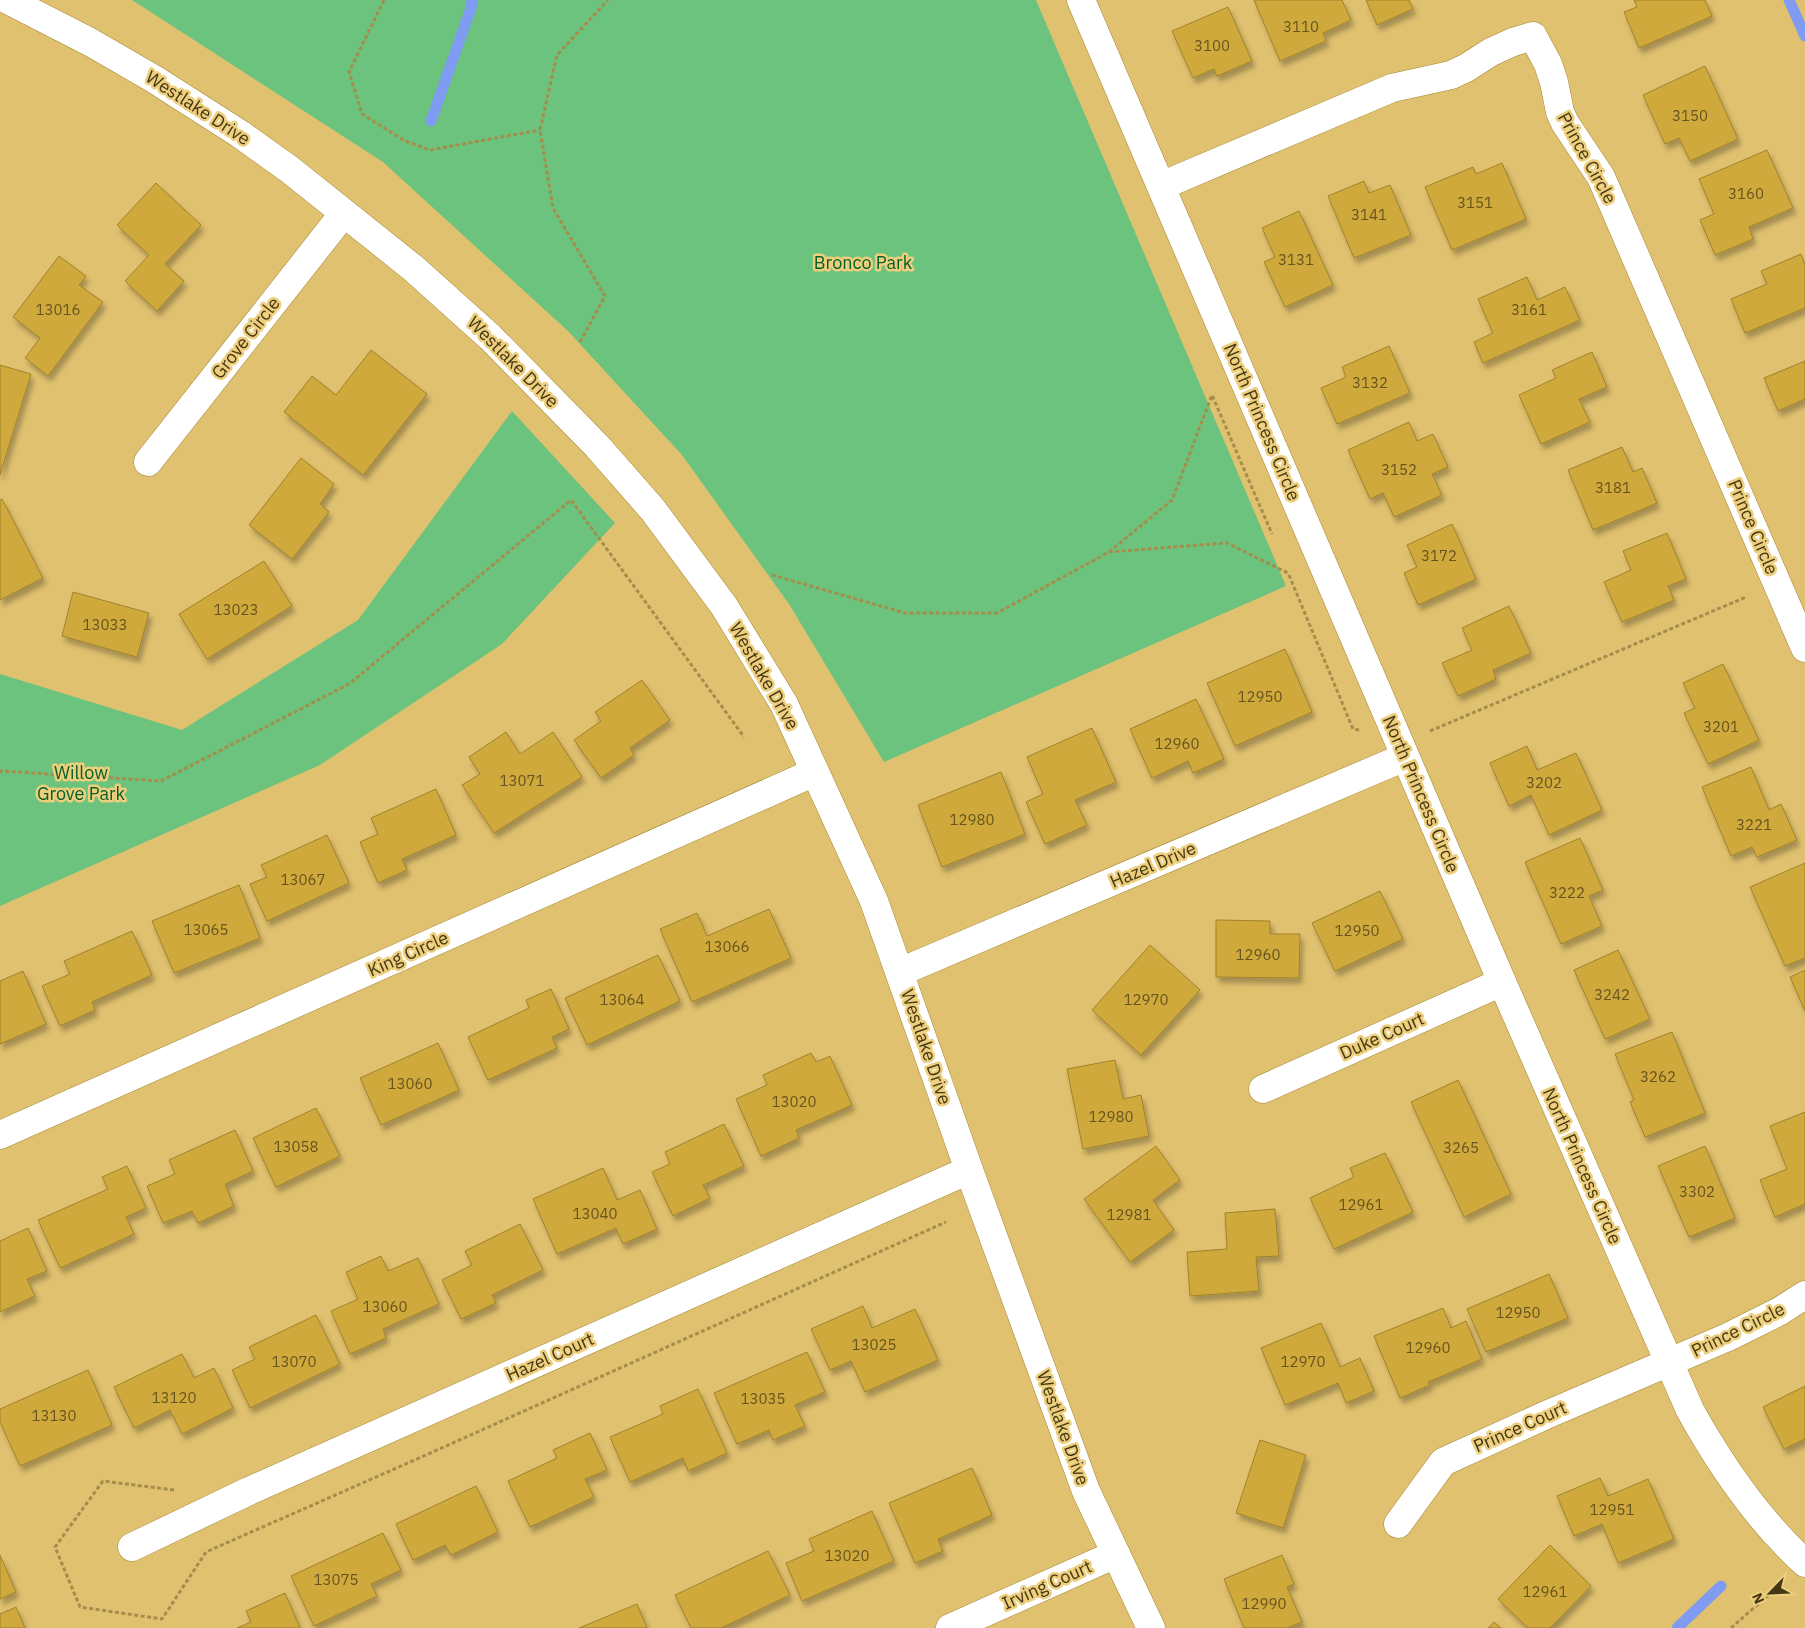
<svg xmlns="http://www.w3.org/2000/svg" width="1805" height="1628" font-family="'IBM Plex Sans',sans-serif">
	<style>
		.green { fill: #6bc37e }
		.lines { fill: none; stroke-linecap: round; stroke-linejoin: round }
		.stream { stroke: #7f9bf2; stroke-width: 11 }
		.building { fill: #cfa93b; stroke: #9f822d; filter: url(#shadow) }
		.minor-casing { stroke: #a48632; stroke-width: 29 }
		.path { stroke: #a58d4c; stroke-width: 3; stroke-dasharray: 4 2.5; stroke-linecap: butt }
		.minor { stroke: #fff; stroke-width: 28 }
		.labels { text-anchor: middle; stroke-width: 5; stroke-linejoin: round; paint-order: stroke }
		.number-label { font-size: 15px; fill: #67541e }
		.street-label { font-size: 18px; fill: #443714; stroke: #edce7c }
		.park-label { font-size: 18px; fill: #055f28; stroke: #edce7c }
	</style>
	<defs>
		<filter id="shadow"><feDropShadow dx="3" dy="5.5" stdDeviation="2.5" flood-color="#0004"/></filter>
	</defs>
	<rect width="100%" height="100%" fill="#e0c16f"/>
	<g class="green">
		<polygon points="132,0 1036,0 1286,586 884,762 789,604 682,455 568,331 383,162"/>
		<polygon points="512,411 615,523 502,644 320,765 0,906 0,674 182,730 358,620"/>
	</g>
	<g class="lines">
		<g class="stream">
			<polyline points="1789,0 1805,36"/>
			<polyline points="431,121 471,8 472,0"/>
			<polyline points="1677,1628 1721,1586"/>
		</g>
	</g>
	<g class="building">
		<polygon points="1254,0 1342,0 1351,20 1323,33 1326,41 1280,61"/>
		<polygon points="1366,0 1409,0 1413,9 1377,25"/>
		<polygon points="1634,0 1705,0 1712,16 1639,48 1624,12 1637,7"/>
		<polygon points="1228,7 1252,61 1217,76 1214,69 1193,78 1172,31"/>
		<polygon points="1705,66 1738,139 1690,161 1679,138 1665,144 1643,95"/>
		<polygon points="1767,150 1793,208 1749,227 1753,239 1715,255 1700,220 1714,214 1699,179"/>
		<polygon points="1502,163 1526,219 1452,250 1425,187 1473,167 1476,174"/>
		<polygon points="1364,181 1369,193 1390,185 1411,235 1354,258 1328,196"/>
		<polygon points="156,183 201,225 165,264 184,281 157,311 125,281 149,255 117,225"/>
		<polygon points="1299,211 1333,285 1285,307 1264,262 1275,257 1262,228"/>
		<polygon points="1801,254 1805,265 1805,308 1745,333 1731,299 1767,284 1761,271"/>
		<polygon points="59,256 86,276 79,285 103,302 48,376 25,358 40,338 13,317"/>
		<polygon points="1527,277 1537,300 1565,287 1580,320 1483,363 1474,342 1493,333 1478,299"/>
		<polygon points="1389,346 1410,393 1337,424 1321,388 1346,377 1342,367"/>
		<polygon points="371,350 427,394 363,475 284,412 312,376 336,395"/>
		<polygon points="1592,352 1607,387 1579,399 1590,422 1541,444 1519,395 1556,378 1552,370"/>
		<polygon points="1805,361 1805,399 1778,411 1764,378"/>
		<polygon points="0,365 31,374 0,475"/>
		<polygon points="1409,422 1417,441 1433,434 1448,467 1432,474 1442,495 1394,517 1383,493 1370,499 1348,450"/>
		<polygon points="1622,447 1633,472 1642,468 1657,503 1593,530 1568,470"/>
		<polygon points="301,458 334,484 320,504 329,512 292,559 249,525"/>
		<polygon points="2,499 43,578 0,600 0,500"/>
		<polygon points="1452,524 1476,579 1418,605 1404,573 1417,567 1407,545"/>
		<polygon points="1667,533 1686,579 1668,586 1674,600 1622,622 1604,582 1631,570 1623,551"/>
		<polygon points="264,561 292,606 207,659 179,614"/>
		<polygon points="73,592 149,613 137,657 62,636"/>
		<polygon points="1509,606 1531,653 1493,670 1496,679 1458,696 1442,663 1472,650 1462,628"/>
		<polygon points="1285,649 1312,712 1235,746 1207,683"/>
		<polygon points="1723,664 1759,740 1708,764 1684,713 1695,708 1683,683"/>
		<polygon points="642,680 670,720 630,748 634,755 601,778 574,740 601,721 595,712"/>
		<polygon points="1196,699 1224,759 1193,773 1188,761 1152,778 1130,729"/>
		<polygon points="1092,728 1116,782 1075,800 1087,825 1045,844 1026,802 1043,794 1027,757"/>
		<polygon points="506,732 520,754 553,732 582,777 494,833 462,785 480,774 469,757"/>
		<polygon points="1527,746 1537,770 1576,753 1602,810 1549,835 1531,795 1509,806 1490,763"/>
		<polygon points="1751,767 1769,810 1781,804 1797,840 1757,857 1752,847 1731,856 1702,787"/>
		<polygon points="1001,772 1025,834 942,867 918,805"/>
		<polygon points="436,789 456,835 402,859 407,870 378,883 360,842 378,834 371,818"/>
		<polygon points="327,835 349,883 267,921 250,884 267,877 261,865"/>
		<polygon points="1580,838 1603,890 1589,896 1602,926 1561,944 1525,862"/>
		<polygon points="1805,863 1805,958 1785,966 1750,887"/>
		<polygon points="239,885 260,938 174,973 152,921"/>
		<polygon points="1380,891 1403,939 1335,971 1312,923"/>
		<polygon points="769,909 791,958 692,1002 660,929 697,913 707,936"/>
		<polygon points="1216,920 1270,921 1270,934 1300,934 1299,978 1216,977"/>
		<polygon points="132,931 152,975 92,1002 95,1010 60,1026 42,986 70,974 64,961"/>
		<polygon points="1150,945 1200,990 1141,1055 1092,1010"/>
		<polygon points="1618,950 1650,1019 1605,1039 1574,970"/>
		<polygon points="658,955 680,1001 587,1045 565,998"/>
		<polygon points="1805,970 1805,1011 1790,977"/>
		<polygon points="23,971 46,1024 0,1044 0,981"/>
		<polygon points="551,989 569,1029 552,1037 557,1048 488,1080 468,1037 529,1008 526,1000"/>
		<polygon points="1672,1032 1705,1113 1645,1137 1630,1102 1634,1100 1615,1054"/>
		<polygon points="438,1043 459,1090 381,1125 360,1078"/>
		<polygon points="811,1053 816,1062 830,1056 852,1105 796,1130 799,1138 761,1156 736,1099 767,1085 763,1075"/>
		<polygon points="1115,1060 1123,1099 1141,1095 1149,1136 1083,1149 1067,1069"/>
		<polygon points="1458,1080 1511,1194 1464,1217 1411,1102"/>
		<polygon points="316,1108 340,1156 276,1187 253,1138"/>
		<polygon points="1805,1112 1805,1204 1775,1217 1760,1180 1787,1169 1770,1126"/>
		<polygon points="724,1124 744,1166 703,1185 710,1198 673,1216 652,1172 670,1164 665,1152"/>
		<polygon points="235,1130 253,1171 225,1184 234,1206 198,1223 192,1211 163,1223 147,1186 175,1174 169,1160"/>
		<polygon points="1156,1146 1180,1180 1153,1200 1174,1230 1130,1262 1084,1199"/>
		<polygon points="1705,1146 1735,1218 1689,1237 1658,1166"/>
		<polygon points="1385,1153 1413,1212 1334,1249 1310,1198 1354,1177 1350,1168"/>
		<polygon points="127,1166 146,1208 126,1217 134,1234 60,1268 38,1220 108,1189 102,1177"/>
		<polygon points="603,1168 617,1200 640,1190 657,1229 623,1244 616,1228 557,1254 533,1199"/>
		<polygon points="1275,1209 1279,1256 1256,1257 1259,1291 1190,1296 1187,1252 1227,1249 1225,1213"/>
		<polygon points="520,1224 543,1270 492,1295 496,1303 461,1319 442,1280 472,1265 465,1251"/>
		<polygon points="28,1228 47,1271 27,1279 35,1296 0,1312 0,1241"/>
		<polygon points="381,1256 388,1271 418,1258 439,1304 383,1329 386,1338 350,1354 331,1311 358,1299 346,1272"/>
		<polygon points="1549,1274 1568,1318 1486,1352 1467,1309"/>
		<polygon points="863,1306 872,1328 915,1309 938,1360 865,1392 851,1361 830,1370 811,1329"/>
		<polygon points="1443,1308 1451,1328 1466,1321 1482,1359 1428,1382 1430,1385 1400,1398 1374,1336"/>
		<polygon points="316,1315 340,1364 250,1408 232,1370 255,1359 249,1347"/>
		<polygon points="1321,1323 1340,1367 1360,1358 1374,1391 1346,1403 1338,1383 1285,1405 1261,1348"/>
		<polygon points="807,1352 825,1392 795,1405 805,1426 773,1440 769,1430 737,1444 714,1393"/>
		<polygon points="182,1354 194,1378 214,1368 233,1408 182,1434 170,1410 134,1428 114,1387"/>
		<polygon points="88,1370 112,1425 20,1466 0,1422 0,1409"/>
		<polygon points="1805,1386 1805,1439 1784,1449 1763,1407"/>
		<polygon points="698,1389 727,1453 688,1471 683,1458 630,1482 610,1437 663,1414 660,1406"/>
		<polygon points="590,1433 607,1470 585,1479 594,1497 530,1527 508,1481 557,1458 553,1450"/>
		<polygon points="1260,1440 1306,1455 1283,1528 1236,1513"/>
		<polygon points="972,1468 992,1515 938,1539 943,1551 915,1563 889,1503"/>
		<polygon points="1600,1478 1608,1496 1648,1479 1674,1539 1618,1563 1602,1524 1574,1536 1557,1496"/>
		<polygon points="476,1486 498,1532 451,1555 445,1545 413,1560 396,1524"/>
		<polygon points="872,1511 894,1561 802,1601 786,1563 814,1551 809,1539"/>
		<polygon points="383,1533 401,1570 371,1584 377,1596 314,1626 291,1576"/>
		<polygon points="1550,1545 1591,1586 1550,1628 1528,1628 1498,1599"/>
		<polygon points="768,1551 790,1595 721,1628 691,1628 675,1595"/>
		<polygon points="0,1555 16,1592 0,1599"/>
		<polygon points="1282,1555 1294,1584 1287,1587 1302,1622 1287,1628 1244,1628 1224,1579"/>
		<polygon points="285,1593 300,1628 237,1628 251,1622 246,1611"/>
		<polygon points="637,1604 647,1628 579,1628"/>
		<polygon points="16,1607 25,1628 0,1628 0,1614"/>
		<polygon points="1494,1622 1501,1628 1488,1628"/>
	</g>
	<g class="lines">
		<g class="minor-casing">
			<g id="minor">
				<polyline points="8,0 90,42 154,79 240,134 289,169 413,268 490,337 597,446 653,510 724,606 784,704 874,901 969,1170 1086,1491 1151,1628"/>
				<path d="M1081 0 1502 982 1690 1410C1721 1466 1758 1520 1805 1563"/>
				<polyline points="1161,186 1392,88 1451,75 1466,68 1491,52 1513,42 1533,36 1548,64 1554,82 1560,112 1565,123 1601,177 1805,648"/>
				<polyline points="148,462 344,213"/>
				<polyline points="900,972 1405,757"/>
				<polyline points="1263,1089 1502,982"/>
				<polyline points="0,1135 815,772"/>
				<polyline points="1398,1524 1443,1462 1546,1415 1728,1337 1780,1311 1805,1295"/>
				<polyline points="132,1547 249,1491 969,1170"/>
				<polyline points="950,1628 1116,1554"/>
			</g>
		</g>
		<g class="path">
			<polyline points="384,0 349,72 362,114 405,141 430,150 540,130"/>
			<polyline points="580,342 605,296 553,208 540,130 557,55 608,0"/>
			<polyline points="1109,552 1172,500 1212,395 1272,534"/>
			<polyline points="772,575 905,613 997,613 1109,552 1227,543 1288,573"/>
			<polyline points="1289,575 1353,729 1359,730"/>
			<polyline points="1430,731 1746,597"/>
			<polyline points="0,773 1,771 161,781 349,684 571,500 744,737"/>
			<polyline points="174,1490 103,1481 55,1547 80,1607 162,1619 206,1552 417,1459 946,1222"/>
			<polyline points="1731,1628 1781,1584"/>
		</g>
		<use href="#minor" class="minor"/>
	</g>
	<g class="labels">
		<g class="number-label">
			<text x="1301" y="32">3110</text>
			<text x="1212" y="51">3100</text>
			<text x="1690" y="121">3150</text>
			<text x="1746" y="199">3160</text>
			<text x="1475" y="208">3151</text>
			<text x="1369" y="220">3141</text>
			<text x="1296" y="265">3131</text>
			<text x="58" y="315">13016</text>
			<text x="1529" y="315">3161</text>
			<text x="1370" y="388">3132</text>
			<text x="1399" y="475">3152</text>
			<text x="1613" y="493">3181</text>
			<text x="1439" y="561">3172</text>
			<text x="236" y="615">13023</text>
			<text x="105" y="630">13033</text>
			<text x="1260" y="702">12950</text>
			<text x="1721" y="732">3201</text>
			<text x="1177" y="749">12960</text>
			<text x="522" y="786">13071</text>
			<text x="1544" y="788">3202</text>
			<text x="972" y="825">12980</text>
			<text x="1754" y="830">3221</text>
			<text x="303" y="885">13067</text>
			<text x="1567" y="898">3222</text>
			<text x="206" y="935">13065</text>
			<text x="1357" y="936">12950</text>
			<text x="727" y="952">13066</text>
			<text x="1258" y="960">12960</text>
			<text x="1612" y="1000">3242</text>
			<text x="622" y="1005">13064</text>
			<text x="1146" y="1005">12970</text>
			<text x="1658" y="1082">3262</text>
			<text x="410" y="1089">13060</text>
			<text x="794" y="1107">13020</text>
			<text x="1111" y="1122">12980</text>
			<text x="296" y="1152">13058</text>
			<text x="1461" y="1153">3265</text>
			<text x="1697" y="1197">3302</text>
			<text x="1361" y="1210">12961</text>
			<text x="595" y="1219">13040</text>
			<text x="1129" y="1220">12981</text>
			<text x="385" y="1312">13060</text>
			<text x="1518" y="1318">12950</text>
			<text x="874" y="1350">13025</text>
			<text x="1428" y="1353">12960</text>
			<text x="294" y="1367">13070</text>
			<text x="1303" y="1367">12970</text>
			<text x="174" y="1403">13120</text>
			<text x="763" y="1404">13035</text>
			<text x="54" y="1421">13130</text>
			<text x="1612" y="1515">12951</text>
			<text x="847" y="1561">13020</text>
			<text x="336" y="1585">13075</text>
			<text x="1545" y="1597">12961</text>
			<text x="1264" y="1609">12990</text>
		</g>
		<g class="street-label">
			<text transform="translate(198 108) rotate(33)" y="6">Westlake Drive</text>
			<text transform="translate(1587 158) rotate(61)" y="6">Prince Circle</text>
			<text transform="translate(246 338) rotate(-52)" y="6">Grove Circle</text>
			<text transform="translate(513 362) rotate(45)" y="6">Westlake Drive</text>
			<text transform="translate(1262 422) rotate(67)" y="6">North Princess Circle</text>
			<text transform="translate(1753 527) rotate(67)" y="6">Prince Circle</text>
			<text transform="translate(764 676) rotate(60)" y="6">Westlake Drive</text>
			<text transform="translate(1421 794) rotate(67)" y="6">North Princess Circle</text>
			<text transform="translate(1153 865) rotate(-23)" y="6">Hazel Drive</text>
			<text transform="translate(408 954) rotate(-24)" y="6">King Circle</text>
			<text transform="translate(1382 1036) rotate(-24)" y="6">Duke Court</text>
			<text transform="translate(926 1047) rotate(71)" y="6">Westlake Drive</text>
			<text transform="translate(1582 1166) rotate(66)" y="6">North Princess Circle</text>
			<text transform="translate(1738 1330) rotate(-26)" y="6">Prince Circle</text>
			<text transform="translate(550 1357) rotate(-24)" y="6">Hazel Court</text>
			<text transform="translate(1520 1427) rotate(-24)" y="6">Prince Court</text>
			<text transform="translate(1063 1428) rotate(70)" y="6">Westlake Drive</text>
			<text transform="translate(1047 1585) rotate(-24)" y="6">Irving Court</text>
		</g>
		<g class="park-label">
			<text x="863" y="269">Bronco Park</text>
			<text x="81" y="779">Willow<tspan x="81" dy="21">Grove Park</tspan></text>
		</g>
	</g>
	<g transform="translate(1770 1593) rotate(246)" stroke="#edce7c" stroke-width="4" paint-order="stroke">
	<path d="M0-4L9 19L0 12L-9 19Z" fill="#443714"/>
	<text y="-8" font-size="14" font-weight="bold" text-anchor="middle" fill="#443714">N</text>
	</g>
</svg>
